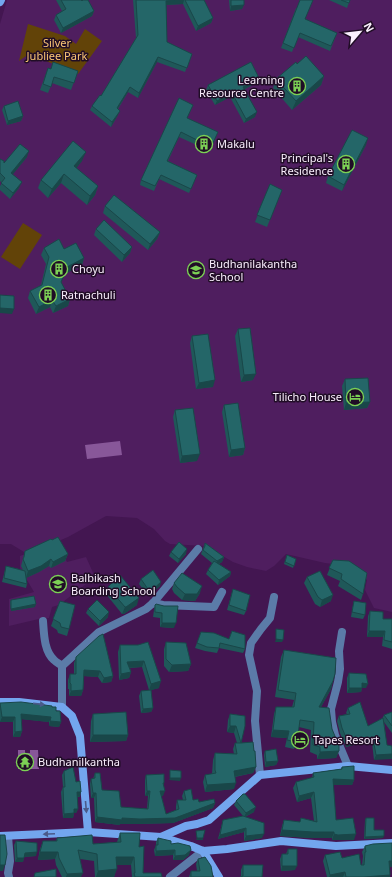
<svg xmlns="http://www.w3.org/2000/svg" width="392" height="877" font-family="'Noto Sans',sans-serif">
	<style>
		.built { fill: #4f1e5f }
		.green { fill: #624308 }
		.water { fill: #885799 }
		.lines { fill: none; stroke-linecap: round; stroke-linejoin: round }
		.street { stroke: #5b7ba8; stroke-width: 8 }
		.secondary { stroke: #73a6ee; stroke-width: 8 }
		.wall { fill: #1f5859 }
		.shaded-wall { fill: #194749 }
		.building { fill: #246668; stroke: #194749 }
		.oneway { fill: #4a5a8a }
		.labels { text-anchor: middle; stroke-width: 3; stroke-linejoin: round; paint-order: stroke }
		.park-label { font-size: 11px; fill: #fbc675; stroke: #200d26 }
		.poi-label { font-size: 11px; fill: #faeffd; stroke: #200d26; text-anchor: start }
	</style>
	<rect width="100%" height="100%" fill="#431651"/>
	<polygon class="built" points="7,0 392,0 392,612 374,608 365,590 367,580 349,566 325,563 286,554 274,566 266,571 247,567 233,562 214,551 205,546 170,544 165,541 154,529 137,518 106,516 68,537 56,542 67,562 86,557 95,577 59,605 52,607 49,618 43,618 9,626 9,599 34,592 20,568 20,556 49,545 24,552 11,544 0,544 0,24"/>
	<g class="green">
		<polygon points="28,24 65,36 76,44 85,29 102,41 78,74 29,54 19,61"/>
		<polygon points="23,223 42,235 20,269 1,257"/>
	</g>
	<g class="water">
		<polygon points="120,441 122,455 87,459 85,445"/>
		<polygon points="18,750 25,750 25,753 30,753 30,750 38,750 39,769 18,769"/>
	</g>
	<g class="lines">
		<g class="street">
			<polyline points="153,603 163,605 214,607 222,592"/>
			<path d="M43 621C44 634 44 651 54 660 57 663 60 664 62 666"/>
			<polyline points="342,632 339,651 340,669 338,682 331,709 332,722 335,735 348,766"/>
			<polyline points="62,707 62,666 99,632 146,609 153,603 198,549"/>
			<polyline points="260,775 255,721 257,691 249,655 251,643 261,629 270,618 274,597"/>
			<polyline points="8,836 10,861 8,873 9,877"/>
			<polyline points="170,877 203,851"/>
		</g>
		<g class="secondary">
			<polyline points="0,2 1,0"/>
			<polyline points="0,702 19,702 62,707 72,716 80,736 88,832"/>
			<polyline points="0,836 88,832 161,837 186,826 197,824 209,820 260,775 348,766 392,770"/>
			<polyline points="161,837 191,846 203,851 227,849 281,841 336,846 392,843"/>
			<polyline points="203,851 219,877"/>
		</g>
	</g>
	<g class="wall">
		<polygon points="56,0 81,0 94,11 92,16 61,33 54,20 56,15 62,11"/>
		<polygon points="133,0 204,0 213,18 211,23 196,31 183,4 166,5 167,42 192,54 185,72 157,62 138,98 128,92 118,109 118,115 111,127 90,110 92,106 101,96 136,38"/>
		<polygon points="229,0 244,0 242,9 230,11"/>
		<polygon points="329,0 350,0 347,8"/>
		<polygon points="296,8 305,19 337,33 330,51 298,37 292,52 281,48"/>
		<polygon points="297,64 324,76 321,85 292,110 273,88 276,79"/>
		<polygon points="48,68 51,69 78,71 71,90 52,83 48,93 40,90"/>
		<polygon points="259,78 258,82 245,89 255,117 244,123 230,97 215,105 206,90 208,85"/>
		<polygon points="193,105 187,118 216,137 210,151 179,137 168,161 197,175 189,193 159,179 154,191 140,185 141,180"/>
		<polygon points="4,106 23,116 21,121 7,125 2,110"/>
		<polygon points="366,145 342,191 326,183 328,176"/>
		<polygon points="27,157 12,175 19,188 10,199 0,190 0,186 2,183 0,181 0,159 4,163"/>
		<polygon points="82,161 76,168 98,186 95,195 87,205 61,183 48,198 38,188 41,180"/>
		<polygon points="270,184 282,190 267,227 255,222"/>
		<polygon points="105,206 160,232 157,239 148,250 103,213"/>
		<polygon points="96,229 132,247 130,253 122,262 94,235"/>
		<polygon points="44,248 64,249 84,258 82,265 65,274 61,282 70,299 68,306 53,313 50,307 36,314 28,298 30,291 41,285 46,264 41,255"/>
		<polygon points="238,329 253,380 241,382 235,336"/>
		<polygon points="192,336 213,387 196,389 190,343"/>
		<polygon points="345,379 370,402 367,408 344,410 342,386"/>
		<polygon points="224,405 245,448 243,455 229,457 222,412"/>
		<polygon points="175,410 197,461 180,463 173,417"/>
		<polygon points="205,543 224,557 222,562 219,564 231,572 230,576 218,585 206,574 208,570 212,563 201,554"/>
		<polygon points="25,551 68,554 65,561 51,568 49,566 39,572 26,578 27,584 26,588 2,582 6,566 23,570 21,566"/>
		<polygon points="171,552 186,554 178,563 169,556"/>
		<polygon points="287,555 296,559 293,568 284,564"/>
		<polygon points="333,560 363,594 361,600 338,586 340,581 327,575"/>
		<polygon points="307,577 331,601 320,607 315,604 304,583"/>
		<polygon points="141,579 160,586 148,596 139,584"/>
		<polygon points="174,583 200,593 195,601 182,600 174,593 172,589"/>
		<polygon points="108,587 137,605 124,614 122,614 106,594"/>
		<polygon points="233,589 246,611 244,615 227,610"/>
		<polygon points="11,600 35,607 11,611 10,602"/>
		<polygon points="60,601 69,629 67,636 58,633 57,630 51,626"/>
		<polygon points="354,601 365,615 363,619 351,617 353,605"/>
		<polygon points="155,605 174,628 160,627 160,618 153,617 154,610"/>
		<polygon points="88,609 108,617 99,626 86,613"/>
		<polygon points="370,611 383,619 392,619 392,649 382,646 383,637 367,637 368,616"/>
		<polygon points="232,631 245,649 243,653 219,648 217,653 205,651 195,648 201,632 229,639"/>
		<polygon points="166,642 191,664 188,671 169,672 164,666 164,649"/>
		<polygon points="120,645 138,645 159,688 150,690 153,708 151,712 141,713 139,696 141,691 149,690 142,667 130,668 131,672 129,678 119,680 118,652"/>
		<polygon points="284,650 333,681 331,689 321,707 332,729 339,751 336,758 317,759 317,755 310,752 311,730 299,727 297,742 294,749 285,747 287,738 271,737 274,714 276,707 292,707 294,700 275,697 281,657"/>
		<polygon points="76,657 113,676 111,682 102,683 98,677 84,676 83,690 81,696 69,696 69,689 68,689 68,680 70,674 74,674 74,663"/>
		<polygon points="349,673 366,688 362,688 361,692 347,693 347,678"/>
		<polygon points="0,703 52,707 56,711 61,722 59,727 49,726 49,722 22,719 22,731 20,737 13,737 13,722 0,722"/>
		<polygon points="348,708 368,726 382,719 384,715 392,712 392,733 384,722 387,745 374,760 372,743 361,743 346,747 340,733 337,721 339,716 347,714 346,713"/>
		<polygon points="93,714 128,735 126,741 90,742 91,721"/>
		<polygon points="230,714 245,716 241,743 256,767 253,773 235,777 234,789 205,792 203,782 205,775 212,774 213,760 215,753 234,754 233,749 235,743 237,743 234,733 227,732 228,720"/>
		<polygon points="265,751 278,761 276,765 265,767 264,755"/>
		<polygon points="342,767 354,780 352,785 333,785 336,820 354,840 332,840 332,838 311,838 280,836 282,826 284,820 300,822 301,818 314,821 311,798 297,802 293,788 296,782 312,778 313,773 341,769"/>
		<polygon points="64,771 80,797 77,797 78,809 76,813 74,813 73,818 63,818 61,792 63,787 62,775"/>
		<polygon points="95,773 102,790 121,807 147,809 148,796 145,796 145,780 146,775 164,783 163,796 161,796 166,814 176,810 176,806 177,800 183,800 182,796 184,791 193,800 199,802 215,803 213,808 173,823 138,824 120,824 120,825 95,822 94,798 91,798 90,784 91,779 93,779"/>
		<polygon points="236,801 254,812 245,817 262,838 244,841 244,832 218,839 223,820 243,816 234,805"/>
		<polygon points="366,818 374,830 383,838 364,839 365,820"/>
		<polygon points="120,833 139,847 143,873 162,877 132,877 131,865 117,865 114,877 95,877 94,861 80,859 81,877 62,877 56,865 55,859 38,860 40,849 43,841 56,841 57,838 93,844 117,842"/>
		<polygon points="158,838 171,844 189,855 183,860 173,860 173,855 155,856 154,850 156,845 156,842"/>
		<polygon points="16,841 36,856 24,857 23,862 15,862 14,845"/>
		<polygon points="365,846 390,867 390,877 327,877 323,861 325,855 342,858 362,865 363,856 362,852"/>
		<polygon points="288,849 295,870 281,871 280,859 282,854 286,854"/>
		<polygon points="198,859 213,877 189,877 191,871 197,871 196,864"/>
		<polygon points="243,865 262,877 241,877 241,870"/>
	</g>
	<g class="shaded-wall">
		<polygon points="175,0 184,0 183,4 164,5 166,1"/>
		<polygon points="244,5 242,9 230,11 231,6"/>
		<polygon points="94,11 92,16 61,33 63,28"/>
		<polygon points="213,18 211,23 196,31 198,26"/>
		<polygon points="158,57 157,62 138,98 139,93"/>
		<polygon points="324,76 321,85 292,110 296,101"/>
		<polygon points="259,78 258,82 241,91 243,87"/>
		<polygon points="130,87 128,92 115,113 117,108"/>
		<polygon points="232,93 230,97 215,105 217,101"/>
		<polygon points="120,111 118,115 111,127 112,122"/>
		<polygon points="257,112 255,117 244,123 246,119"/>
		<polygon points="23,116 21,121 7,125 8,121"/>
		<polygon points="368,138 366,145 342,191 344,185"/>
		<polygon points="29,151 27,157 9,179 11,173"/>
		<polygon points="86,152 82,161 71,175 74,166"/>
		<polygon points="64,174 61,183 48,198 52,189"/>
		<polygon points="22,182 19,188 10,199 13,193"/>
		<polygon points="98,186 95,195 87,205 90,196"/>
		<polygon points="160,232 157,239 148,250 150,244"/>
		<polygon points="132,247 130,253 122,262 124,255"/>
		<polygon points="84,258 82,265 65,274 59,288 67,267"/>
		<polygon points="70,299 68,306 53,313 56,306"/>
		<polygon points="52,300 50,307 36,314 39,307"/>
		<polygon points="0,308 14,309 12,314 0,313"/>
		<polygon points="256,374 253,380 241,382 244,375"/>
		<polygon points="215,380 213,387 196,389 199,383"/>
		<polygon points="370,402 367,408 344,410 346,403"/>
		<polygon points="245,448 243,455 229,457 231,450"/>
		<polygon points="200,454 197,461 180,463 182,456"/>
		<polygon points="187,549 186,554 178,563 179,559"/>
		<polygon points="68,554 65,561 51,568 53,562"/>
		<polygon points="224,557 222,562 215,566 217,561"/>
		<polygon points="51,559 49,566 39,572 26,578 28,571"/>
		<polygon points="231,572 230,576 218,585 219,580"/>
		<polygon points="161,582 160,586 148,596 150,592"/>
		<polygon points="202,586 200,593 195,601 182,600 185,594"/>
		<polygon points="333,595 331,601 320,607 322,600"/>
		<polygon points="139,598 137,605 124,614 122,614 125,607"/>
		<polygon points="36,604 35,607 11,611 11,609"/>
		<polygon points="109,612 108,617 99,626 100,621"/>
		<polygon points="162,623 176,623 174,628 160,627"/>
		<polygon points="369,631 385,631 383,637 367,637"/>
		<polygon points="276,639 283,640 282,642 275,642"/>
		<polygon points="144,661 142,667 125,668 127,662"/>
		<polygon points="191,664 188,671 169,672 172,665"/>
		<polygon points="84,670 100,671 98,677 82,676"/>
		<polygon points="131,672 129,678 119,680 121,674"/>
		<polygon points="113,676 111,682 102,683 104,678"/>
		<polygon points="161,681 159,688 149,691 151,684"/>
		<polygon points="333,681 331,689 317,714 319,707"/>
		<polygon points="362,683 368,684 366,688 362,688 361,692 347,693 349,688"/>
		<polygon points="83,690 81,696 69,696 71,691"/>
		<polygon points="153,708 151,712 141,713 143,709"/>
		<polygon points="21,714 51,717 49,722 19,719"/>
		<polygon points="2,717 15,717 13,722 0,722"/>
		<polygon points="50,721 61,722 59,727 49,726"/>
		<polygon points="230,726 236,726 234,733 227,732"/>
		<polygon points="273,730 289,731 287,738 271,737"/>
		<polygon points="22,731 20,737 13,737 15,732"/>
		<polygon points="93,735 128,735 126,741 90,742"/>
		<polygon points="363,738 373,738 372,743 361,743 346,747 348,742"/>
		<polygon points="339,751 336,758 317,759 320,752"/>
		<polygon points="392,754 392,759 374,760 376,755"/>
		<polygon points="278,761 276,765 265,767 266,762"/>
		<polygon points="256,767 253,773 232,777 234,771"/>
		<polygon points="170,778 181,778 180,781 169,780"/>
		<polygon points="333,779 354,780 352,785 331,785"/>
		<polygon points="236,783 234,789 205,792 207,785"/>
		<polygon points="147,791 150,791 148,796 145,796"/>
		<polygon points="160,791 165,791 163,796 158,796"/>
		<polygon points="77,792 81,792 80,797 76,796"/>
		<polygon points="314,792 311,798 297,802 299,796"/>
		<polygon points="93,793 96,793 94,798 91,798"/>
		<polygon points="215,803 213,808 173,823 138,824 120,824 120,825 95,822 97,817 140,819"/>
		<polygon points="256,807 254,812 244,817 246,813"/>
		<polygon points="74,809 78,809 76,813 73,813 74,813 73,818 63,818 64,814"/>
		<polygon points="246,828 244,832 218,839 220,835"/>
		<polygon points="282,830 334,832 332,838 311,838 280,836"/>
		<polygon points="264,834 262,838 244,841 246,836"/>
		<polygon points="334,834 356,834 354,840 332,840"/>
		<polygon points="384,836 383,838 364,839 365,837"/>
		<polygon points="197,838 203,838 203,840 196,840"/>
		<polygon points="175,850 173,855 155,856 156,851"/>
		<polygon points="191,850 189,855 183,860 173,860 175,856"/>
		<polygon points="37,852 36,856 23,857 25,853"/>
		<polygon points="40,852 58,852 55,859 38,860"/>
		<polygon points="116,857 134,857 131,865 113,865"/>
		<polygon points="17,858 24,858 23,862 15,862"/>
		<polygon points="389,861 392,861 392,867 387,867"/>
		<polygon points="0,865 5,865 3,871 0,871"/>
		<polygon points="282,866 297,866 295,870 281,871"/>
		<polygon points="117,869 114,877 96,877 98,871"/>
		<polygon points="345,872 343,877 329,877 330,875"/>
		<polygon points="83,873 81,877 66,877 67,874"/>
		<polygon points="390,875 390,877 364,877"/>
	</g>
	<g class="building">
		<polygon points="61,0 81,0 82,1 83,0 88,0 94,11 63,28 56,15 66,9"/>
		<polygon points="136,0 175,0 166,1 167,42 192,54 187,68 158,57 139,93 130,87 117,108 120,111 112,122 92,106 100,95 101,96 138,35"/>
		<polygon points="185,0 204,0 213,18 198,26"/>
		<polygon points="231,0 244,0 244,5 231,6"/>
		<polygon points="300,0 313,0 305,19 337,33 331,46 300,33 294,48 283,43"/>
		<polygon points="341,0 350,0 349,3"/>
		<polygon points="306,56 324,76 296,101 276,79 296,62 297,64"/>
		<polygon points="53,62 78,71 74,83 54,77 51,87 43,84 48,68 51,69"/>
		<polygon points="251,62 259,78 243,87 257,112 246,119 232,93 217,101 208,85"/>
		<polygon points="179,98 193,105 187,118 218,132 211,147 181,132 167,161 197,175 191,189 161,175 155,186 141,180"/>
		<polygon points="18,101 23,116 8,121 4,106"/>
		<polygon points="352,130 368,138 344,185 328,176"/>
		<polygon points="73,141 86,152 74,166 98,186 90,196 64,174 52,189 41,180"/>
		<polygon points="20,144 29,151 11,173 22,182 13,193 1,183 5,178 0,173 0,159 4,161 4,163"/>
		<polygon points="270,184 282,190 270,220 257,215"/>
		<polygon points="114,195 160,232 150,244 105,206"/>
		<polygon points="104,220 132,247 124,255 96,229"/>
		<polygon points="59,239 64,249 76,243 84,258 67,267 61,282 70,299 56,306 52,300 39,307 30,291 42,285 49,257 44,248"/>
		<polygon points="0,295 14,296 14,309 0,308"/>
		<polygon points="250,328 256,374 244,375 238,329"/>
		<polygon points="208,334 215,380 199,383 192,336"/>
		<polygon points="368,378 370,402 346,403 345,379"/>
		<polygon points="238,403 245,448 231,450 224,405"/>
		<polygon points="193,408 200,454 182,456 175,410"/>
		<polygon points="58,537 68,554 53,562 51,559 41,566 28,571 23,559 24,557 25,551 51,539 52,540"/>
		<polygon points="179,542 187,549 179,559 171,552"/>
		<polygon points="205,543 224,557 217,561 203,550 205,546"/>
		<polygon points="287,555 296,559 294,566 285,562"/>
		<polygon points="333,560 349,561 367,573 363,594 341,579 342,574 329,568"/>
		<polygon points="214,561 231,572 219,580 208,570"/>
		<polygon points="6,566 25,571 27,584 4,578"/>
		<polygon points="153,570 161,582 150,592 141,579"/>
		<polygon points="320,571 333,595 322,600 318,597 307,577"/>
		<polygon points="182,573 202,586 197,594 185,594 177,587 174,583"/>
		<polygon points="120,575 139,598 126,607 125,607 108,587"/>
		<polygon points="233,589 250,595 246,611 229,605"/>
		<polygon points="34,596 36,604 11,609 11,600"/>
		<polygon points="97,600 109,612 100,621 88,609"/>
		<polygon points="60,601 75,605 69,629 61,627 60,623 53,619"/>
		<polygon points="354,601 366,603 365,615 352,612"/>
		<polygon points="156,604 164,606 178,606 176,623 162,623 162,613 155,612 155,605"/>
		<polygon points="370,611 383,612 383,619 392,619 392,642 384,640 385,631 369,631"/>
		<polygon points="276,629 284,630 283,640 276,639"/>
		<polygon points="232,631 245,635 245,649 220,643 219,648 207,647 197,643 201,632 214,633 229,639"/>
		<polygon points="103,634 113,676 104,678 100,671 84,670 83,690 71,691 71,684 70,683 70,674 76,674 76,657 99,636"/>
		<polygon points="148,642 161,681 151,684 144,661 127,662 131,672 121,674 120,645 138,645"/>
		<polygon points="166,642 186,643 191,664 172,665 166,659"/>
		<polygon points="284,650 336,658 335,674 333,681 319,707 329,708 332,729 339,746 339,751 320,752 320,747 313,745 314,722 300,720 297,742 287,740 289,731 273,730 276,707 294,707 296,693 278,690"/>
		<polygon points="349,673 366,674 368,684 362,683 362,688 349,688"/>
		<polygon points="151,690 153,708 143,709 141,691"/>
		<polygon points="21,702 52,706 52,707 56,707 56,711 60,711 61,722 50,721 51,717 21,714 22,731 15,732 15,717 2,717 0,703"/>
		<polygon points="360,702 368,726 383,718 387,745 392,746 392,754 376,755 373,738 363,738 348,742 342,728 339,716 350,714 348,708"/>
		<polygon points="126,712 128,735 93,735 93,714"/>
		<polygon points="392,712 392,726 384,715"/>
		<polygon points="230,714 245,716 245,726 241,743 253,742 254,751 255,751 256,767 234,771 236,783 207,785 205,775 216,773 215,770 215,753 237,754 235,743 241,743 236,726 230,726"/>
		<polygon points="276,749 278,761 266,762 265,751"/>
		<polygon points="354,766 354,780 333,779 336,820 353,818 356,834 338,835 334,834 334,832 313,832 282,830 284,820 300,822 301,818 317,822 314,792 299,796 296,782 314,777 313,773 342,769 342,767"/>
		<polygon points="73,767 76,782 80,781 81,792 77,792 78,809 74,809 74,813 64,814 63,787 65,787 64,771"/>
		<polygon points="170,770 181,771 181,778 170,778"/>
		<polygon points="95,773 100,773 102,790 119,791 121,807 148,809 150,791 147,791 146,775 164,774 164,783 163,783 165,791 160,791 166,814 179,809 177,800 186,800 184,791 191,789 193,800 198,799 199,802 214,799 215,803 175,818 140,819 122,818 122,820 97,817 96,793 93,793 91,779 95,778"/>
		<polygon points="243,794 245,794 256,807 246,813 236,801"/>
		<polygon points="243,816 264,823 264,834 246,836 246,828 220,835 223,820"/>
		<polygon points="366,818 374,818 374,830 384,830 384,836 365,837"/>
		<polygon points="205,830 203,838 197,838 196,831"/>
		<polygon points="120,833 140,833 139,847 144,846 143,873 161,873 162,877 135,877 134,873 135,873 134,857 116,857 117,869 98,871 97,854 78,850 83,873 67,874 59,858 58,852 40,852 43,841 57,841 57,838 92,835 93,844 121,842"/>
		<polygon points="0,835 5,835 7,854 5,865 0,865"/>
		<polygon points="158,838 171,841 171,844 178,843 190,846 191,850 185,855 175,856 175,850 156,851 156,845 158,845"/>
		<polygon points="16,841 37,843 37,852 25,853 24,858 17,858"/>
		<polygon points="392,843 392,861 389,861 390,875 364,877 346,877 345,872 330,875 325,855 340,852 342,858 359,854 361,865 364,865 365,852 366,852 365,846 373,844"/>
		<polygon points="288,849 297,849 297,866 282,866 282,854 288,854"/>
		<polygon points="205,857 211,866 213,877 191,877 191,871 200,871 198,859"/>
		<polygon points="243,865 263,865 262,877 240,877 243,876"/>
		<polygon points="56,869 56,877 34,877 35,873"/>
	</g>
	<defs><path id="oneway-solid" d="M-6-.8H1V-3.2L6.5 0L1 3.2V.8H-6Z"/></defs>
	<g class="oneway">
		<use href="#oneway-solid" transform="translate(39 704) rotate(6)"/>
		<use href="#oneway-solid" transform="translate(86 807) rotate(85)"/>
		<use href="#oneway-solid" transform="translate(49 834) rotate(177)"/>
	</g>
	<defs>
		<g id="building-ring" transform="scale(0.9)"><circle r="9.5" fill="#200d26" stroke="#7cd155" stroke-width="1.5"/><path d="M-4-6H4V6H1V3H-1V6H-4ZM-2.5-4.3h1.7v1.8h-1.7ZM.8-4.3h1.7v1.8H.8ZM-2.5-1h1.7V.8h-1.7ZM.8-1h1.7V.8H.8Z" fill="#7cd155"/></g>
		<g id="school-ring" transform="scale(0.9)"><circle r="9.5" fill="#200d26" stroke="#7cd155" stroke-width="1.5"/><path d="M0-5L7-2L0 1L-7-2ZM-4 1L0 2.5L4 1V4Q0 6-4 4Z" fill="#7cd155"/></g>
		<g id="hotel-ring" transform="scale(0.9)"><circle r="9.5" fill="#200d26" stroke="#7cd155" stroke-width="1.5"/><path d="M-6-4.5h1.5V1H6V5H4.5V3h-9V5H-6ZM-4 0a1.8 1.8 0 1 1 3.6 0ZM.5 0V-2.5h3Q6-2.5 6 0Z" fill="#7cd155"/></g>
		<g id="temple-ring" transform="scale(0.9)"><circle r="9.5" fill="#200d26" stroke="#7cd155" stroke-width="1.5"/><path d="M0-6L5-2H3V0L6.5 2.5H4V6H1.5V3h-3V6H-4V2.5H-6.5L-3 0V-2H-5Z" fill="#7cd155"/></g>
	</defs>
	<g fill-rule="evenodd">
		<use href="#building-ring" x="297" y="86"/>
		<use href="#building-ring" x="204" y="144"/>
		<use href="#building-ring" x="346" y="164"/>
		<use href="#building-ring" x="59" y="269"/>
		<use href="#school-ring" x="196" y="270"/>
		<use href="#building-ring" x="48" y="295"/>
		<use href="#hotel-ring" x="355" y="397"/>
		<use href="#school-ring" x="58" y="584"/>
		<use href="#hotel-ring" x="300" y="740"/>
		<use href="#temple-ring" x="25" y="762"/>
	</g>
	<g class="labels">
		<g class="park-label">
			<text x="57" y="47">Silver<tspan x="57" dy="13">Jubliee Park</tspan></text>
		</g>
		<g class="poi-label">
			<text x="284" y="84" text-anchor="end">Learning<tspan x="284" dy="13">Resource Centre</tspan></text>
			<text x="217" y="148">Makalu</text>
			<text x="333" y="162" text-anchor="end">Principal's<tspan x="333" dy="13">Residence</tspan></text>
			<text x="209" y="268">Budhanilakantha<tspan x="209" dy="13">School</tspan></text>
			<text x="72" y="273">Choyu</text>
			<text x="61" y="299">Ratnachuli</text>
			<text x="342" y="401" text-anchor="end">Tilicho House</text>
			<text x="71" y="582">Balbikash<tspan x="71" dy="13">Boarding School</tspan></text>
			<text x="313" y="744">Tapes Resort</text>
			<text x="38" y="766">Budhanilkantha</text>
		</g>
	</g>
	<g transform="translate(360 32) rotate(62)" stroke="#200d26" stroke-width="3" paint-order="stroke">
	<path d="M0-3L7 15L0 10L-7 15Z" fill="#faeffd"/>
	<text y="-6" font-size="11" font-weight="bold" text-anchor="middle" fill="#faeffd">N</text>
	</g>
</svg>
